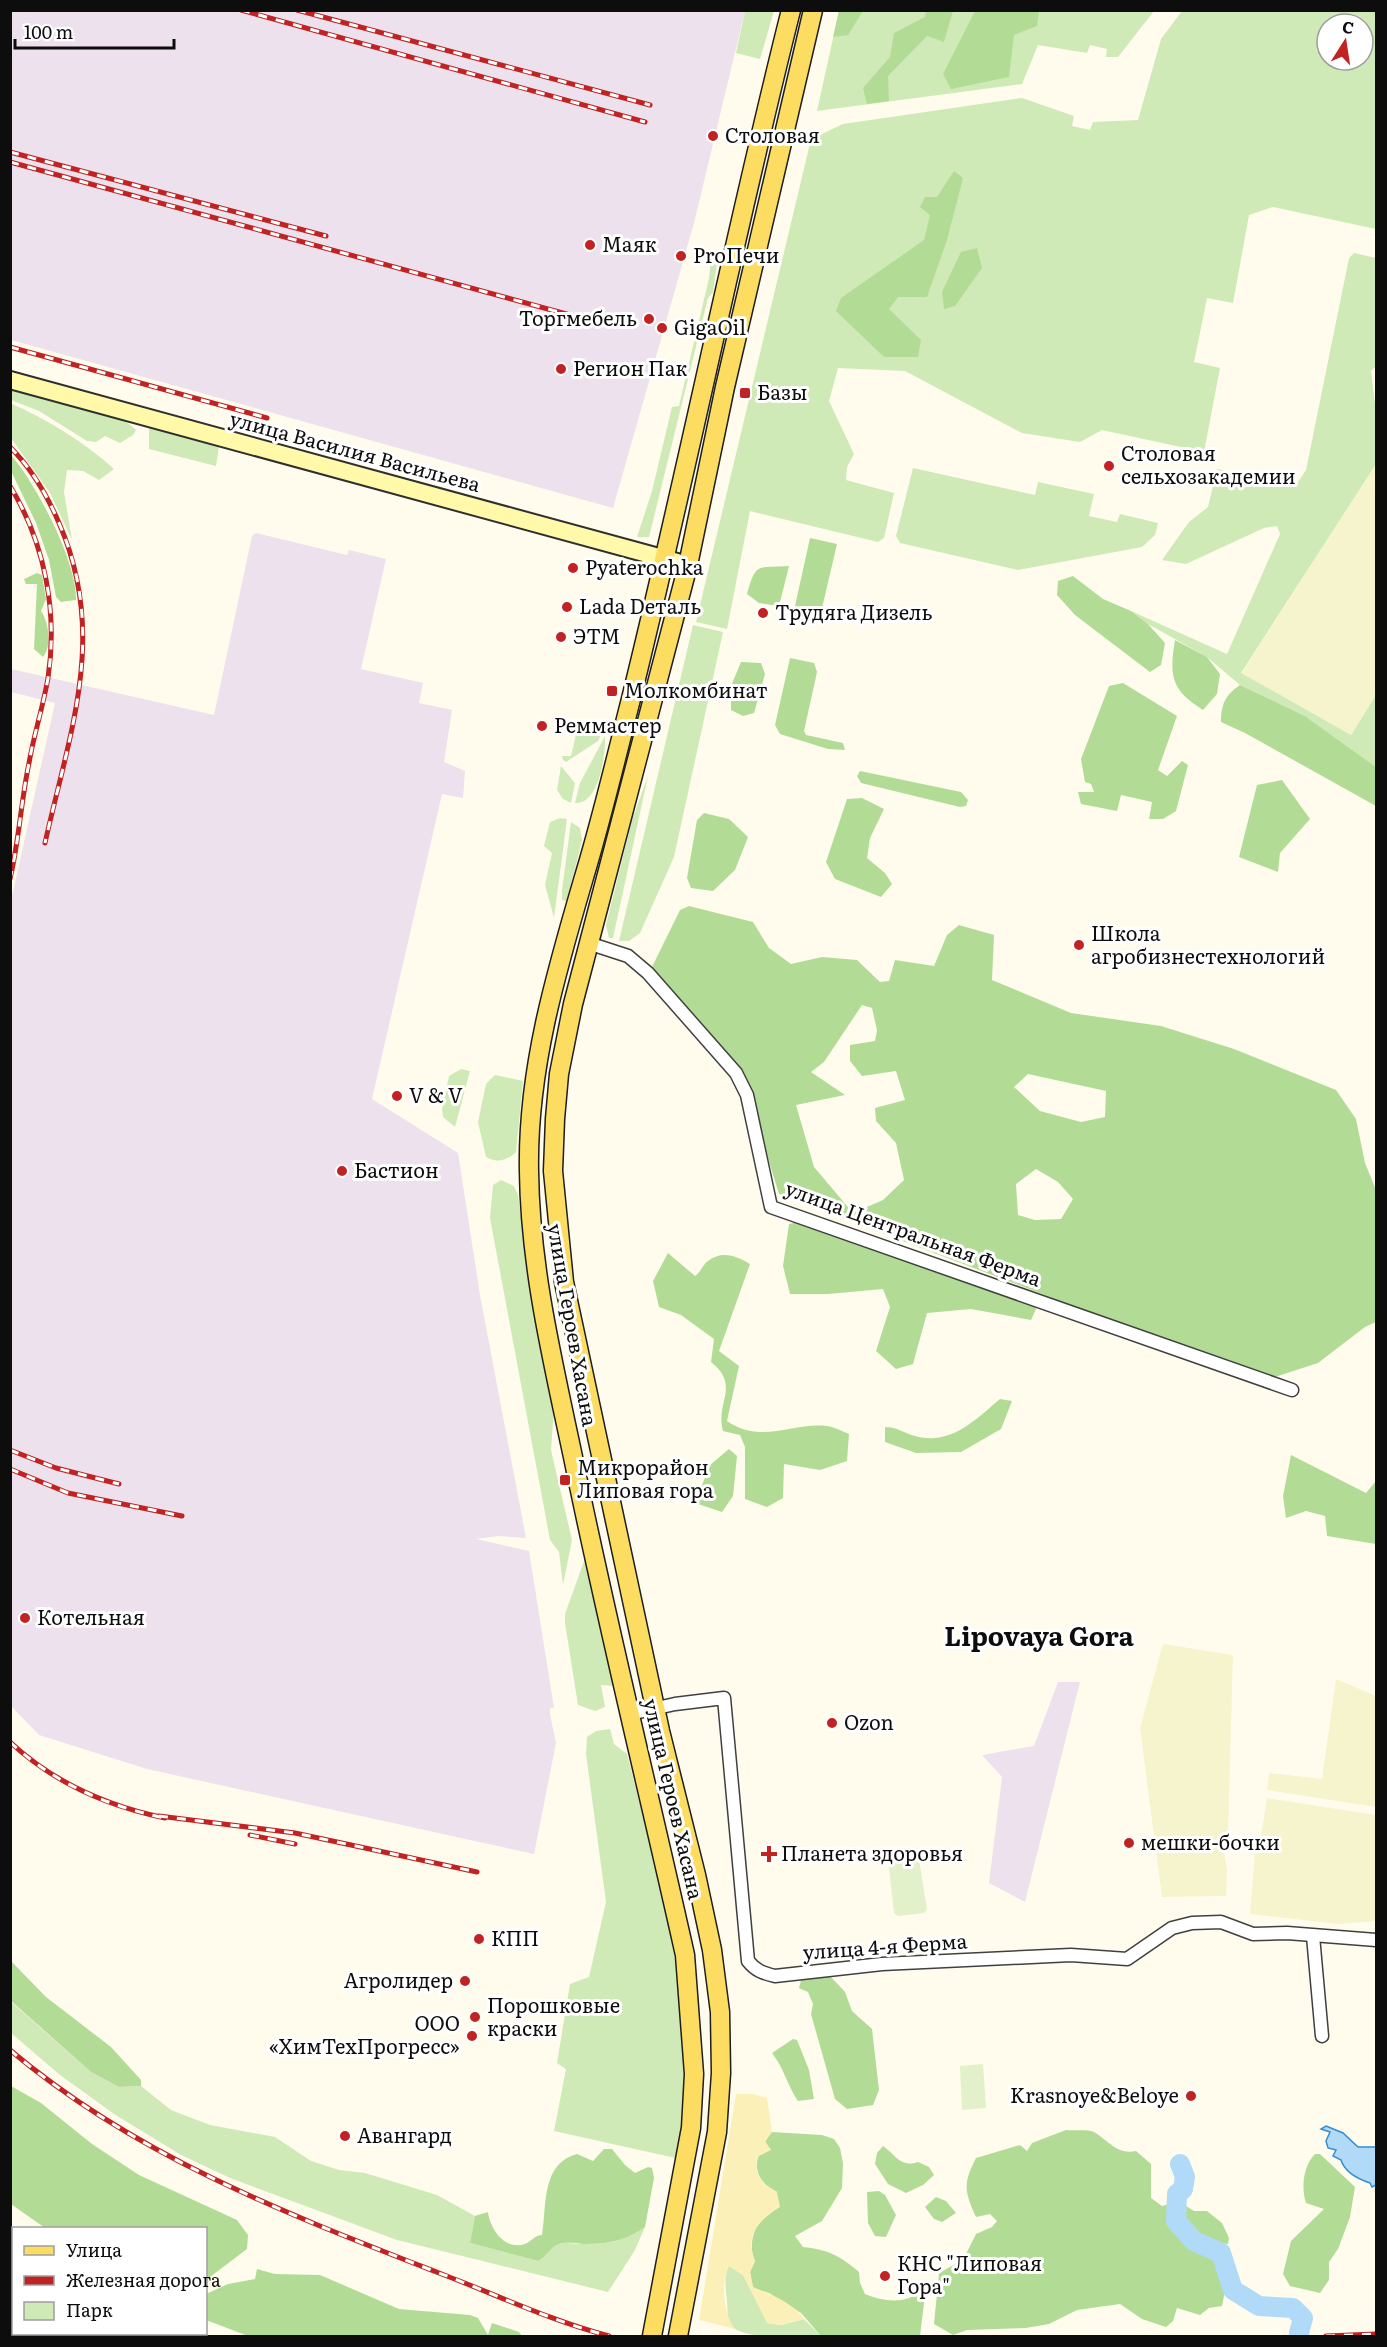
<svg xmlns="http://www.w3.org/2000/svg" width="1387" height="2347" font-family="Literata,serif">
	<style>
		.industrial { fill: #ece1ec }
		.farmland { fill: #f6f4cd }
		.green { fill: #cfeab7; fill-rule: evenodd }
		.forest { fill: #b2dc95; fill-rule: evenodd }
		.sand { fill: #fcf0b9 }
		.pitch { fill: #e2f1c9 }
		.water { fill: #b1daf8; stroke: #368dd1; stroke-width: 1.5 }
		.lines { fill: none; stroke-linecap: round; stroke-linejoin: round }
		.river { stroke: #b1daf8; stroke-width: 20 }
		.street-casing { stroke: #404040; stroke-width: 15 }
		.secondary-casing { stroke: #2f2f2f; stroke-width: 20 }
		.primary-casing { stroke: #1e1e1e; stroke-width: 21 }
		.street { stroke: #fff; stroke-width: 12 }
		.secondary { stroke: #fff9a9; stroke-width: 16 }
		.primary { stroke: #fcdd61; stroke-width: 18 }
		.rail-casing { stroke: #c12222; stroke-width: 5 }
		.rail { stroke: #fff; stroke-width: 3; stroke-dasharray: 9; stroke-linecap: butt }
		.poi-dot { fill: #c12222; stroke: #fff; stroke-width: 2 }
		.labels { text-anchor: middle; stroke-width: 6; stroke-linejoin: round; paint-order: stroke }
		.poi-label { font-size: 20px; fill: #0d0d0d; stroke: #fff; text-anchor: start }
		.street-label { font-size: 20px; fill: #0d0d0d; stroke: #fff }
		.district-label { font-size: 26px; font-weight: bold; fill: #0d0d0d; stroke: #fff }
	</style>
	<rect width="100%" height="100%" fill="#fffcee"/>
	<g class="industrial">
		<polygon points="10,11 745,11 694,223 613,508 11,340"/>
		<polygon points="256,533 347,555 349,550 386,559 361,669 423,683 419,703 452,710 444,762 465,771 463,798 442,794 372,1099 458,1153 480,1295 526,1538 498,1536 476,1539 529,1551 554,1708 550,1708 550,1714 556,1743 534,1854 147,1769 39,1735 11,1706 10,905 55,703 11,692 11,669 214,715 252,536"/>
		<polygon points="1058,1682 1080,1682 1025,1902 989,1883 1002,1777 982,1755 1034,1746"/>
	</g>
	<g class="farmland">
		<polygon points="1376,464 1376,695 1351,735 1241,674"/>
		<polygon points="1163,1644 1233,1655 1228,1835 1223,1848 1227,1869 1226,1896 1162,1897 1140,1728"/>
		<polygon points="1336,1679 1376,1696 1376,1807 1267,1790 1269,1773 1322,1779"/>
		<polygon points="1267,1798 1376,1815 1376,1921 1338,1924 1250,1914 1255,1850 1261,1836"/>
	</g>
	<g class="green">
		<polygon points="745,11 774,11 760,59 736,53"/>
		<polygon points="839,11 1154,11 1118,57 1106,57 1107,49 1090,45 1087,53 1038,45 1022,84 817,111"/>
		<path d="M1182 11H1376V229L1273 207 1249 215 1233 303 1207 298 1194 362 1220 368 1204 452 1102 430 1080 442 1022 433 905 371 838 368 829 401 854 454 847 467 846 480 894 493 884 538 878 542 750 511 727 629 696 622 811 139 843 124 1022 98 1074 116 1072 126 1090 130 1093 122 1138 120 1161 39ZM1327 24H1363V60H1327Z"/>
		<polygon points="1354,253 1376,258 1376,366 1371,371 1376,412 1376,464 1241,673 1351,735 1376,695 1376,767 1305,716 1240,685 1207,657 1148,624 1131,611 1227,654 1280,534 1277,526 1264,528 1186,564 1162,560 1189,522 1208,507 1217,469 1296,485 1306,470 1349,258"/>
		<polygon points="714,254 718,256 713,292 708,298 649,537 637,537 652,491 672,407 679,406 709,278 711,260"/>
		<path d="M10 386C31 392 50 400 70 406 94 412 117 411 136 430L133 435 120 443 105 436 96 442 87 441 39 411 11 400Z"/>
		<path d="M10 403C48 420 83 441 114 469L99 480 83 471 67 470 64 492 72 540 50 493 11 438Z"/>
		<polygon points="155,427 219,446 216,466 149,449 149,428"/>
		<polygon points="913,468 1035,495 1038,482 1094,494 1089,516 1117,522 1120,514 1158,523 1155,535 1142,547 1018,570 900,543 896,536"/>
		<polygon points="693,625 723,632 674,857 640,933 629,941 619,941"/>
		<polygon points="579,722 604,729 598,741 566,762 563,760 562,756 571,756"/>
		<path d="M605 736C606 754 599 805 575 803L580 783Z"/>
		<polygon points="561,766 575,783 571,803 563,799 557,790"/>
		<polygon points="648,776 613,938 609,938 606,925 632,820"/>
		<polygon points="560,818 567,819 554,918 545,885 552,853 544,846 550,822"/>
		<polygon points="571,822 580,828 582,840 567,901 562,900 562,890"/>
		<polygon points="461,1069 470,1071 455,1127 443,1117 442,1109 449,1076"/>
		<path d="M495 1075 523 1081 516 1152C507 1161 496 1163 486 1157L478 1122 486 1084Z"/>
		<polygon points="501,1180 514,1186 518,1195 533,1302 554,1408 551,1450 572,1540 563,1585 559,1552 550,1540 490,1218 493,1185"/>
		<polygon points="587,1553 615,1686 601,1685 605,1707 595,1711 578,1705 565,1623 565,1614"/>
		<path d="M610 1729 614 1744 627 1754C653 1855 682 1954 685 2059 686 2092 682 2126 680 2159L554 2131 566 2069 557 2063 570 1984 589 1977 606 1902 586 1754 587 1737 596 1731Z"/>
		<path d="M10 2001 91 2072 119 2087 141 2086 171 2110 210 2125 275 2137 311 2161 339 2170 365 2173 437 2195 475 2216 470 2243 538 2261C547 2257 550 2247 559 2244 566 2242 576 2244 583 2244 607 2244 626 2241 645 2227L635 2250 608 2292 397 2240 230 2178 181 2155 114 2114 60 2075 11 2033Z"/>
		<path d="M729 2266 743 2275 768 2323 781 2325 804 2319 821 2336C802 2336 748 2340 734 2328 726 2322 728 2311 727 2302 726 2290 723 2277 729 2266Z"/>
	</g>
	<g class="forest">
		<polygon points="993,10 1039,11 1037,26 1014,35 1009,77 951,89 943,74 975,11"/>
		<polygon points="839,11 863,11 848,35 833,37"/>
		<polygon points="926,11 953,11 944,42 927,36 888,76 889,101 867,104 863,88 890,57 894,33 925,17"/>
		<polygon points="954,171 963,178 947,240 927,297 898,297 889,309 921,340 918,357 884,357 836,311 841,298 924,240 930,215 920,207 925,197 937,197"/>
		<polygon points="977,248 982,268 955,306 944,309 942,292 961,252"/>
		<path d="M11 455C36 484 77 561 76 600L61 602 56 597 49 560 36 523 11 471Z"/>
		<polygon points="810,538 837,544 819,621 793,615"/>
		<path d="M789 566 779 606 759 603 747 594C756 562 757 568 789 566Z"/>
		<path d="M37 573 42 575 46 599 41 611C49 622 52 647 43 657L34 649 37 584H26L24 579Z"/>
		<polygon points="1073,576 1103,599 1131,611 1148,624 1165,643 1161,665 1150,672 1075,615 1057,595 1058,581"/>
		<path d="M1175 640 1207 657 1220 674 1217 694 1203 710C1171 690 1169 676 1175 640Z"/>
		<polygon points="790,658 814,663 817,672 804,731 806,735 843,743 845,750 828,749 780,734 775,725"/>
		<polygon points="741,662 761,663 765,674 754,713 743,716 731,710 731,686"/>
		<polygon points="1123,683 1177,716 1158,770 1167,776 1182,761 1188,765 1176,811 1163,819 1149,819 1152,802 1121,795 1117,811 1081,804 1078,792 1094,792 1091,784 1085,782 1081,759 1109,686"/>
		<path d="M1240 685 1305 716 1376 767V806L1245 733 1221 722C1221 705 1225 695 1240 685Z"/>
		<polygon points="860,771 961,792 968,800 966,806 960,807 861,783 857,776"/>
		<polygon points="1282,780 1310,819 1280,853 1278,872 1239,857 1257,785"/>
		<polygon points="862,798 884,809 870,838 867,858 885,873 892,884 881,897 835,879 826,862 847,799"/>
		<polygon points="704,813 729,819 748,837 735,870 713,891 691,888 687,878 697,820"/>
		<path d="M689 906 753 922 769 948 791 964 822 957 857 960 880 982 889 981 895 960 934 966 947 935 959 925 994 935 992 980 1071 1013 1161 1026 1234 1049 1336 1090 1356 1119 1365 1163 1376 1190V1322L1365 1327 1318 1363 1275 1377 1179 1346 779 1194 759 1129 737 1074 651 969 680 910ZM862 1005 872 1008 877 1030 875 1041 850 1045V1061L862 1076 896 1071 905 1100 875 1108 876 1121 896 1143 904 1180 883 1200 853 1213 814 1167 796 1105 845 1095 811 1072 824 1062ZM1028 1074 1106 1091 1105 1117 1081 1122 1040 1111 1014 1087ZM1036 1169 1058 1182 1073 1199 1061 1219 1035 1220 1018 1215 1016 1184Z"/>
		<polygon points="802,1221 1034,1303 1036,1309 1031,1320 971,1309 927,1313 913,1364 896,1369 876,1351 890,1307 883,1289 828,1294 790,1294 783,1266 789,1224"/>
		<path d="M668 1253 695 1276C701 1272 703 1264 708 1261 722 1250 737 1256 750 1264L719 1351 739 1366 727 1421C762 1445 792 1422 827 1426 834 1427 842 1431 849 1434L847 1461 820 1470 784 1464 783 1498 767 1507 745 1499V1447L740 1435 723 1431C715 1402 741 1386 711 1362L714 1339 681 1315 659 1307 653 1281Z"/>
		<path d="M1000 1399 1012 1401 1001 1429 961 1452 916 1453 885 1442V1427C898 1427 903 1433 915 1436 951 1446 975 1420 1000 1399Z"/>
		<polygon points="729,1449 737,1456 733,1496 722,1512 695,1503 710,1465"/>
		<polygon points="1291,1455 1366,1493 1376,1481 1376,1544 1327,1536 1325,1516 1306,1511 1286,1518 1283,1496"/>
		<polygon points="10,1960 46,1997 111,2047 141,2080 141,2086 119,2087 91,2072 11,2001"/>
		<polygon points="830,1976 845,1992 852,2011 872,2029 879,2090 873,2105 847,2109 835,2099 811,2014 813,2004 808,1992 799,1988 802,1977"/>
		<path d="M793 2039 797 2040 809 2070 814 2099 798 2101C787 2085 784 2068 772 2053Z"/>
		<polygon points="11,2086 41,2103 92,2144 139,2175 237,2220 248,2235 247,2249 206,2280 206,2228 45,2228 11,2204"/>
		<path d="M1066 2130C1074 2131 1088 2129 1094 2132 1109 2141 1117 2155 1136 2151L1151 2164V2198L1162 2206 1178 2201 1194 2211H1207L1222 2223 1229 2238 1228 2244 1202 2241C1206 2248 1211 2250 1216 2256 1223 2266 1220 2276 1226 2286L1222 2306 1209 2308 1200 2315 1177 2308 1173 2321 1166 2327 1142 2319 1120 2304 1077 2310 1049 2324 1026 2328 967 2330 953 2335 934 2324 939 2273 963 2260 976 2234 992 2227 997 2221 990 2214 976 2217C964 2190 963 2184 976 2158L1020 2145 1027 2151 1032 2143Z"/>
		<path d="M772 2132 822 2135 834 2139 840 2148 843 2163 842 2188 822 2221 795 2236 803 2247C826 2249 841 2256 859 2272L860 2283 865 2294C885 2302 907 2305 922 2289L925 2295 920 2336H821L801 2313 769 2293 753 2288 750 2272 755 2261C744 2236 764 2214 777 2192 748 2177 754 2155 772 2132Z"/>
		<path d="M883 2146C896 2155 900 2168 918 2162L929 2167 934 2175 923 2185 906 2193 888 2184 875 2164 877 2153Z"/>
		<path d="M604 2149H612L625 2165 635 2173 648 2167 652 2168 654 2178 645 2227C626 2241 607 2244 583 2244 576 2243 566 2242 559 2244 550 2247 547 2257 538 2261L470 2243 475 2216 488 2212C490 2229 505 2251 525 2244 532 2241 535 2235 542 2235 547 2205 541 2164 577 2154L593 2161Z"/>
		<path d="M1315 2154H1320L1355 2187 1350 2217 1338 2249 1329 2262V2280L1320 2293 1290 2286 1283 2274 1291 2241 1324 2209 1306 2203C1301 2188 1303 2166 1315 2154Z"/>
		<polygon points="879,2191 885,2195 896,2215 886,2237 875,2236 868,2223 867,2192"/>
		<polygon points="936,2197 946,2201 956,2213 942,2222 934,2219 925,2207"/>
		<polygon points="257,2269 275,2274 320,2275 399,2309 470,2315 478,2318 488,2335 492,2323 519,2332 522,2336 248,2336 206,2320 206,2294 228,2284 255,2279"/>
	</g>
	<path class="sand" d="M736 2094H753L767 2098 772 2132 765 2141 771 2150 757 2157C755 2175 761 2184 777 2192L780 2207C759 2220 744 2236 755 2261L750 2272 753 2287C769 2294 794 2303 804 2319L781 2325 767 2323 743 2275 729 2266C720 2281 724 2316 735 2329L699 2320Z"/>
	<g class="pitch">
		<polygon points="918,1853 927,1909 924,1913 898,1916 894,1913 888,1859 890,1856"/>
		<polygon points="983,2064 986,2108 962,2110 960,2066"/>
	</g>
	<path class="water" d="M1326 2126 1343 2133 1358 2147H1376V2185L1372 2187 1370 2183C1358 2179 1345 2173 1341 2160L1333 2156 1336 2150 1328 2148 1326 2141 1330 2132 1321 2129Z"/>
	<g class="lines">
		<polyline class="river" points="1180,2164 1185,2177 1183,2189 1177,2194 1176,2221 1194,2241 1221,2253 1233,2290 1259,2306 1293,2308 1303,2318 1299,2333"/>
		<g class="street-casing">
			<g id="street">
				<polyline points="588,943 628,956 648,973 736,1073 747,1095 771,1207 1292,1390"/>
				<path d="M630 1714 675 1704 724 1698 748 1961C756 1971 763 1973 775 1976L882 1964 1071 1955 1127 1959 1172 1928 1192 1923 1221 1922 1253 1934 1287 1933 1376 1940"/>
				<polyline points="1313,1936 1322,2036"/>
			</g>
		</g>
		<g class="secondary-casing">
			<polyline id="secondary" points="10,380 688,565"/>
		</g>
		<g class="primary-casing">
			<g id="primary">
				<path d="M652 2336 691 2128 694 2074 685 1955C648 1789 607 1624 573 1457 553 1362 530 1268 529 1171 527 1067 558 966 587 867 603 813 616 758 630 703 687 473 733 240 791 10"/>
				<polyline points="678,2336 717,2132 721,2073 720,2012 712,1950 696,1875 660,1731 564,1282 553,1171 555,1119 559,1074 573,1004 688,565 725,387 813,10"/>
			</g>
		</g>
		<use href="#street" class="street"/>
		<use href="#secondary" class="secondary"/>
		<use href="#primary" class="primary"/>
		<g class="rail-casing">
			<g id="rail">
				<polyline points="241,10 645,122"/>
				<polyline points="297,10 650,105"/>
				<polyline points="10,152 326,236"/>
				<polyline points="10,162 570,315"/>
				<polyline points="10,347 267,418"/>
				<path d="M10 447C32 469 47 495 59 523 108 635 70 731 45 843"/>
				<path d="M10 486C45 543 58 612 48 678 43 707 34 734 29 763 21 801 19 841 10 879"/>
				<polyline points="10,1450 56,1468 119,1484"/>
				<polyline points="10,1469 68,1493 182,1516"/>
				<path d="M10 1742C54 1783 107 1806 165 1818"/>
				<polyline points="159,1816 295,1833 477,1872"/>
				<polyline points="250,1835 295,1844"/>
				<path d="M10 2050C137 2157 287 2214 439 2273 495 2294 551 2321 609 2336"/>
				<polyline points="1326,2336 1376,2334"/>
			</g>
		</g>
		<use href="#rail" class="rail"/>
	</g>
	<g class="poi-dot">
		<circle cx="713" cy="136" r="6"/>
		<circle cx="590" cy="245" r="6"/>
		<circle cx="681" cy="256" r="6"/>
		<circle cx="649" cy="319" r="6"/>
		<circle cx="662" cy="328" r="6"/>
		<circle cx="561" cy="369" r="6"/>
		<rect x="739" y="387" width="12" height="12" rx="3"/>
		<circle cx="1109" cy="466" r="6"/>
		<circle cx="573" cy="568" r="6"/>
		<circle cx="567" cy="607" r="6"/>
		<circle cx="763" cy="613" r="6"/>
		<circle cx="561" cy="637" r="6"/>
		<rect x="606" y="685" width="12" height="12" rx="3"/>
		<circle cx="542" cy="726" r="6"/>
		<circle cx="1079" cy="945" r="6"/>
		<circle cx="397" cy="1096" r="6"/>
		<circle cx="342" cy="1171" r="6"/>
		<rect x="559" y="1474" width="12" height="12" rx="3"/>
		<circle cx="25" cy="1618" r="6"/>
		<circle cx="832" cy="1723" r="6"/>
		<circle cx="1129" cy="1843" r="6"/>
		<path d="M766 1845h6v6h6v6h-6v6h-6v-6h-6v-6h6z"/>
		<circle cx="479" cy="1939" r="6"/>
		<circle cx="465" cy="1981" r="6"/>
		<circle cx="475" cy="2017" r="6"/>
		<circle cx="472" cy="2036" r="6"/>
		<circle cx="1191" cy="2096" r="6"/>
		<circle cx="345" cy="2136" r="6"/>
		<circle cx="885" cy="2276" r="6"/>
	</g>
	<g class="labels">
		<g class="poi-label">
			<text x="725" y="143">Столовая</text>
			<text x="602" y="252">Маяк</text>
			<text x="693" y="263">ProПечи</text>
			<text x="637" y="326" text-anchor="end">Торгмебель</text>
			<text x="674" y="335">GigaOil</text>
			<text x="573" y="376">Регион Пак</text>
			<text x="757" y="400">Базы</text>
			<text x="1121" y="461">Столовая<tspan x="1121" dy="23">сельхозакадемии</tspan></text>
			<text x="585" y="575">Pyaterochka</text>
			<text x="579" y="614">Lada Dеталь</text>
			<text x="775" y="620">Трудяга Дизель</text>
			<text x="573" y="644">ЭТМ</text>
			<text x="624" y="698">Молкомбинат</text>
			<text x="554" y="733">Реммастер</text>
			<text x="1091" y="941">Школа<tspan x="1091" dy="23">агробизнестехнологий</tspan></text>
			<text x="409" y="1103">V &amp; V</text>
			<text x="354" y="1178">Бастион</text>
			<text x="577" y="1475">Микрорайон<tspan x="577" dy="23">Липовая гора</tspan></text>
			<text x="37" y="1625">Котельная</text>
			<text x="844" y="1730">Ozon</text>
			<text x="1141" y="1850">мешки-бочки</text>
			<text x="781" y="1861">Планета здоровья</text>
			<text x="491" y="1946">КПП</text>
			<text x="453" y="1988" text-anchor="end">Агролидер</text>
			<text x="487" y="2013">Порошковые<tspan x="487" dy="23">краски</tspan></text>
			<text x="460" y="2031" text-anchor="end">ООО<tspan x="460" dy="23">«ХимТехПрогресс»</tspan></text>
			<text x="1179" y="2103" text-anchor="end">Krasnoye&amp;Beloye</text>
			<text x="357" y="2143">Авангард</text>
			<text x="897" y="2271">КНС "Липовая<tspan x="897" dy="23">Гора"</tspan></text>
		</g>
		<g class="street-label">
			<text transform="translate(355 452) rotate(15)" y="7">улица Василия Васильева</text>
			<text transform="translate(913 1234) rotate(20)" y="7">улица Центральная Ферма</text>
			<text transform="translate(572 1325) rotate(80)" y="7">улица Героев Хасана</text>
			<text transform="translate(673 1799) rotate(77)" y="7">улица Героев Хасана</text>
			<text transform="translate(885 1947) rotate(-4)" y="7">улица 4-я Ферма</text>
		</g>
		<g class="district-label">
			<text x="1039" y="1646">Lipovaya Gora</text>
		</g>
	</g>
	<rect width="1387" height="2347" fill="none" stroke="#0d0d0d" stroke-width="24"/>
	<rect x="12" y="2227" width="195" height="108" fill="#ffffff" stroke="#9e9e9e" stroke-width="1.5"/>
	<rect x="24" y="2246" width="30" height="9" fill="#fcdd61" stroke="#9e9e9e" stroke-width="1.5"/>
	<text x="66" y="2257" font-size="18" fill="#0d0d0d">Улица</text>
	<rect x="24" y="2276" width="30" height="9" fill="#c12222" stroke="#9e9e9e" stroke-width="1.5"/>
	<text x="66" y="2287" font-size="18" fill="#0d0d0d">Железная дорога</text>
	<rect x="24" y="2302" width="30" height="18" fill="#cfeab7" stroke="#9e9e9e" stroke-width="1.5"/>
	<text x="66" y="2317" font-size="18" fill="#0d0d0d">Парк</text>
	<g transform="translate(1345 42) rotate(12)"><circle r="28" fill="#ffffff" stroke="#9e9e9e" stroke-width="1.5"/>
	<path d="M0-4.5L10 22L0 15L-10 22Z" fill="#c12222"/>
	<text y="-9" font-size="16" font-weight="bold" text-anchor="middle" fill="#0d0d0d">С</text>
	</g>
	<path d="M15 39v9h159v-9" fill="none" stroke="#0d0d0d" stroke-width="3"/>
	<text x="24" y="39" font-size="18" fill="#0d0d0d" stroke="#ffffff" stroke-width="4.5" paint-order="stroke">100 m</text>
</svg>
